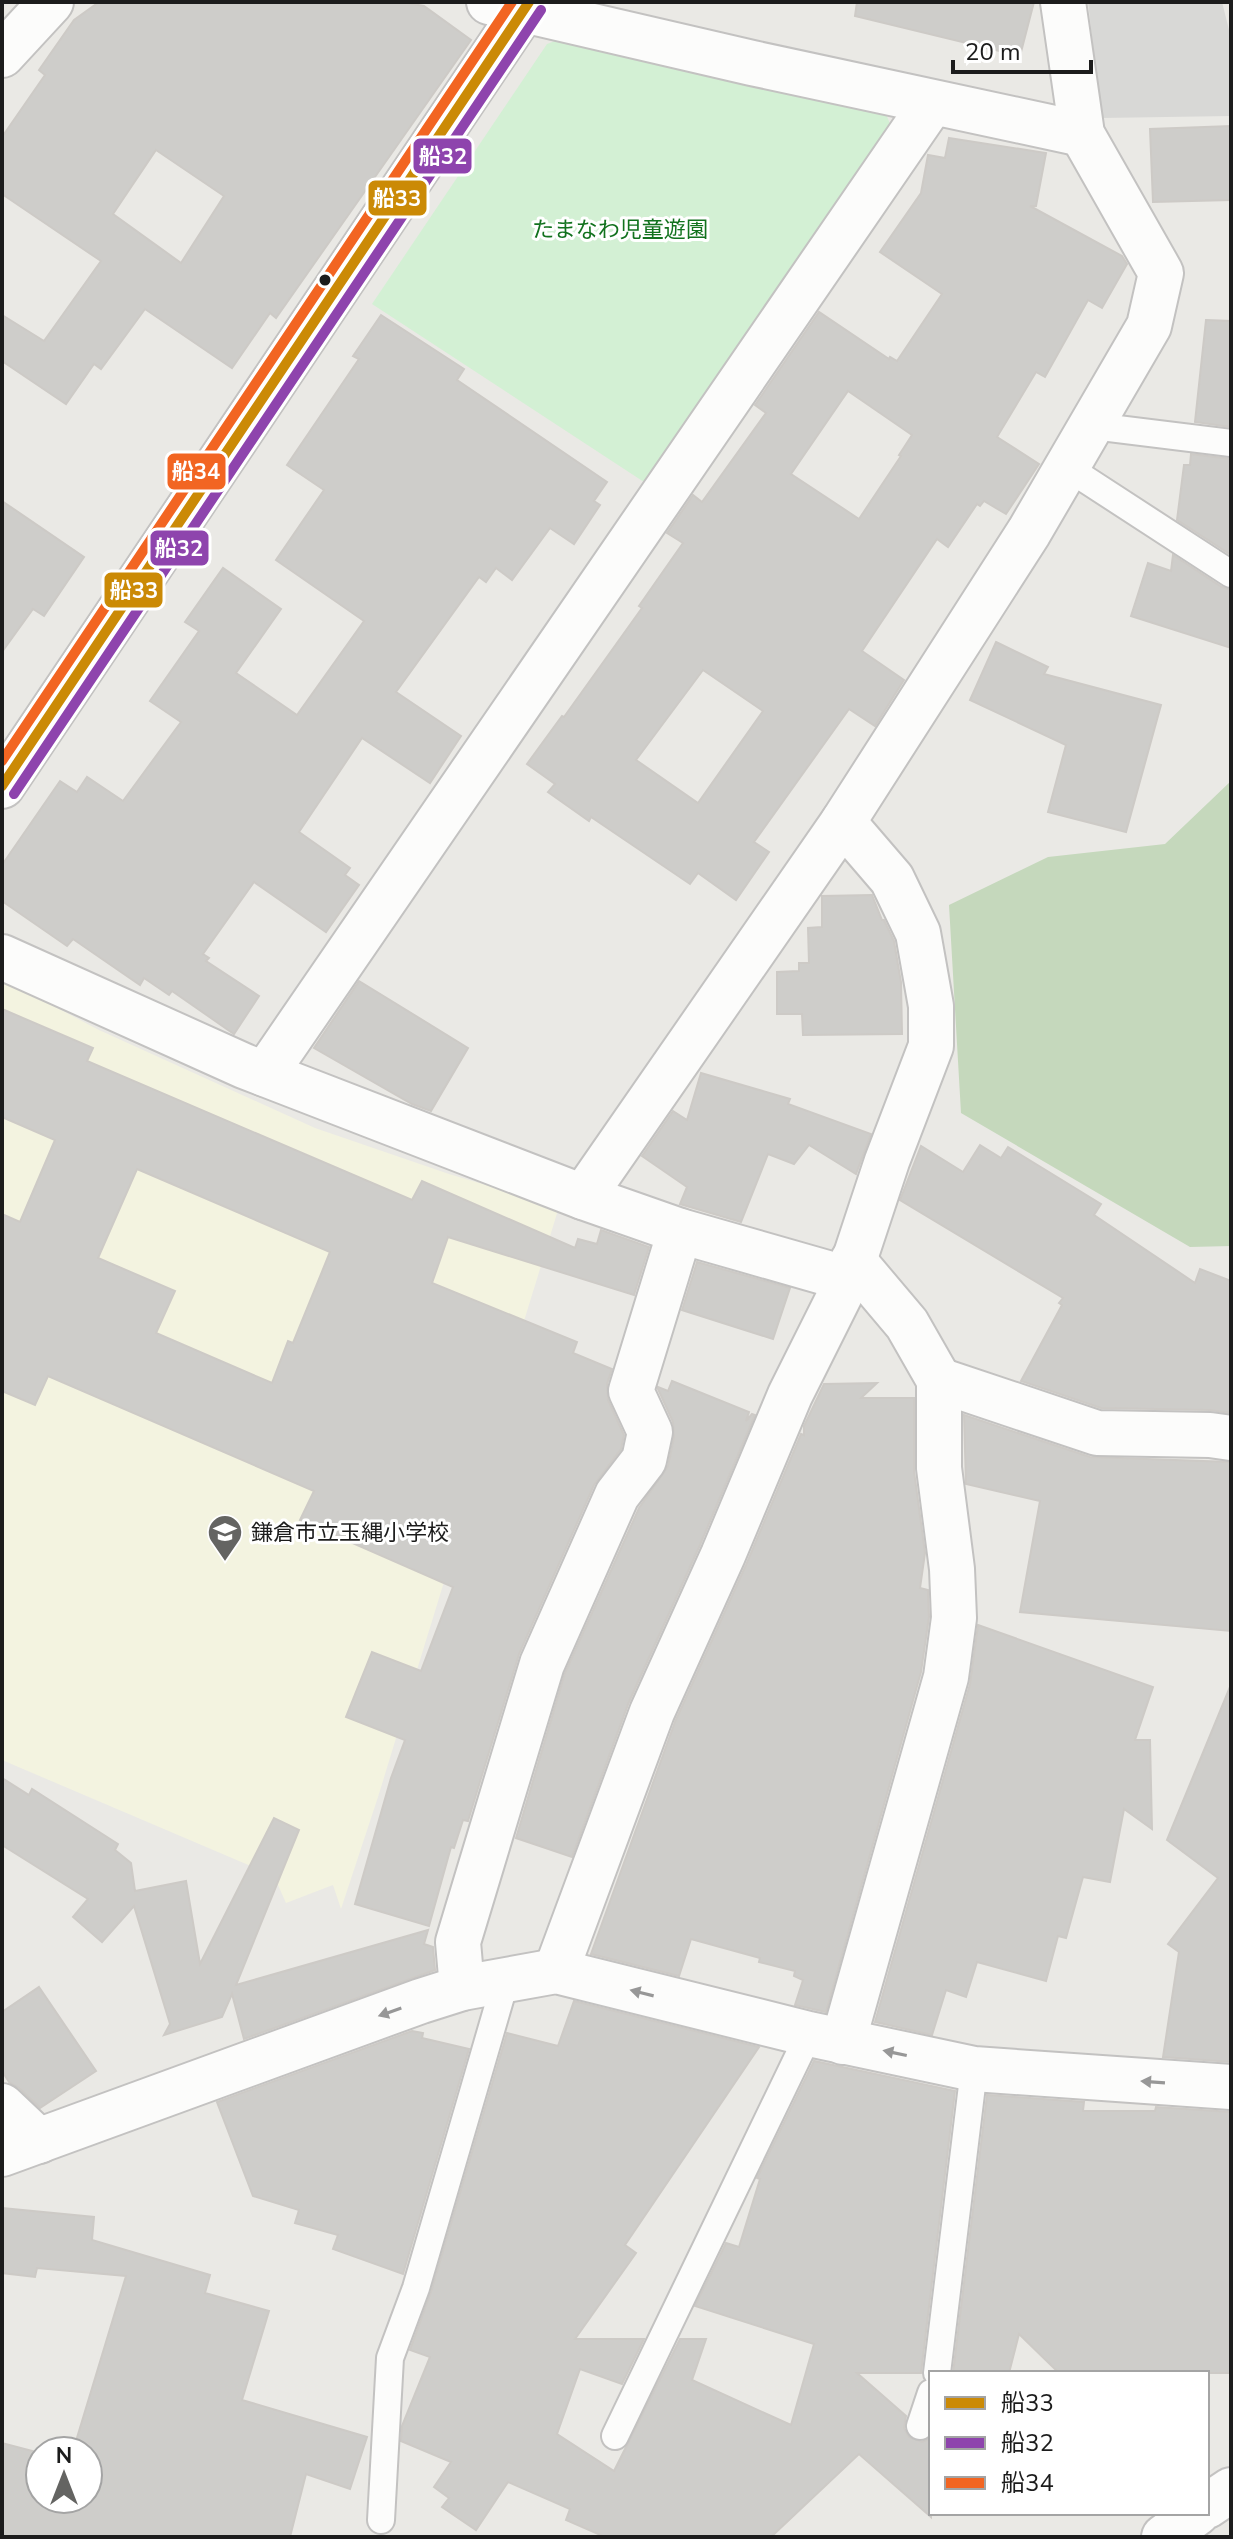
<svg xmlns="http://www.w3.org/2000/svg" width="1233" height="2539" font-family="'Nunito Sans','Noto Sans JP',sans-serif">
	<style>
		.education { fill: #f3f3e0 }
		.religious { fill: #d8d8d6 }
		.forest { fill: #c5d8bc }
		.park { fill: #d3f0d4 }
		.building { fill: #cecdca; stroke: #cdcac6; stroke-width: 2; fill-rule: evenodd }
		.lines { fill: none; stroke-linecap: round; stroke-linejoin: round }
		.service-casing { stroke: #c3c2c1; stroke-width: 30 }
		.minor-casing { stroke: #c3c2c1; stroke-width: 48 }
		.tertiary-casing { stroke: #c3c2c1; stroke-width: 48 }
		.service { stroke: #fcfcfb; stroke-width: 26 }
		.minor { stroke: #fcfcfb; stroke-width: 44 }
		.tertiary { stroke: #fcfcfb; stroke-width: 44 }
		.bus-1-casing { stroke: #fff; stroke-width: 16 }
		.bus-2-casing { stroke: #fff; stroke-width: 16 }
		.bus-3-casing { stroke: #fff; stroke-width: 16 }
		.bus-1 { stroke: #cb8a06; stroke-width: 10 }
		.bus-2 { stroke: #8e44ad; stroke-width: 10 }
		.bus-3 { stroke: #f26522; stroke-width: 10 }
		.oneway { fill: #979797 }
		.bus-dot { fill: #1c1c1c; stroke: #fff; stroke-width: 3 }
		.labels { text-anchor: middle; stroke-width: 6; stroke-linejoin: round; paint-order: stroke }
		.park-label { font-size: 22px; fill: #12721e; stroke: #fff }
		.poi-label { font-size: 22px; fill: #1c1c1c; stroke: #fff; text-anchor: start }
		.line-badge { stroke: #fff; stroke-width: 3 }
		.badge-label { font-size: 22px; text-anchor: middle; font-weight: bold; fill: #fff }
	</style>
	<rect width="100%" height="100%" fill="#eae9e5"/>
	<polygon class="education" points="2,979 99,1030 315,1128 449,1174 559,1207 378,1797 341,1909 333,1885 286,1903 274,1876 2,1760"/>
	<polygon class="religious" points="1088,2 1222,2 1231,38 1231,116 1101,118"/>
	<polygon class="forest" points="1231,781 1231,1246 1190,1247 961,1113 949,905 1048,857 1165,844"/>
	<polygon class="park" points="573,34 885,112 891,126 644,482 372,304 547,44"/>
	<g class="building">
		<path d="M99 2H402L424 6 471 40 276 318 270 313 232 368 145 309 101 369 94 364 66 404 2 361V315L44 341 101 261 2 194V137L45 75 39 70 74 20ZM156 150 224 196 181 263 113 214Z"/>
		<polygon points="857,2 1034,2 1020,56 855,16"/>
		<polygon points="1231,126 1231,200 1153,202 1150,129"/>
		<path d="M949 138 1046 153 1036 206H1030L1122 256 1127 264 1102 308 1088 300 1045 377 1036 372 997 437 1039 464 1006 514 984 501 980 506 977 504 948 547 937 539 862 651 904 680 875 726 849 709 754 842 769 852 736 900 698 873 690 884 591 817 589 821 548 792 555 784 527 764 562 716 564 717 642 608 639 606 683 543 667 533 693 495 702 502 766 413 755 405 819 312 889 359 890 357 897 361 942 294 880 252 921 193 928 155 945 158ZM848 391 912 435 899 455 901 456 859 519 791 474ZM703 670 763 711 698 803 636 760Z"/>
		<polygon points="381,315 464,369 457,380 607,482 594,501 600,505 574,544 550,528 512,580 496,568 486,582 479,577 396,692 461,736 430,783 362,738 299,832 350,868 345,875 359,885 326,932 254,882 203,954 209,958 206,961 259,996 234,1034 172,991 169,995 144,978 140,985 73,939 67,946 2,901 2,865 60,781 77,792 87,777 123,801 181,722 150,701 199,631 185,622 223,568 281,609 236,673 297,715 364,621 276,560 324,490 287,465 359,359 353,356"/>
		<polygon points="1206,320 1231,321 1231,427 1195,422"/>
		<polygon points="1191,454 1231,459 1231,555 1177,520 1184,465 1190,465"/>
		<polygon points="2,501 84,557 44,616 33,609 2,652"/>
		<polygon points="1173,555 1222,587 1231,590 1231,648 1131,616 1148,563 1171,571"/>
		<polygon points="996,642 1048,667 1044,674 1161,705 1126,832 1048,812 1066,745 970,700"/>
		<polygon points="872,895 882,920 884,920 894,941 901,982 902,1034 803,1035 802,1014 777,1014 777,972 799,971 799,963 809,963 808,928 822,927 822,896"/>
		<polygon points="359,981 468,1048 431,1111 412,1104 314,1048"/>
		<path d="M2 1009 93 1048 87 1061 412 1200 422 1181 575 1248 578 1239 597 1244 601 1230 649 1247 634 1295 448 1237 432 1283 577 1342 573 1353 612 1369 607 1384 608 1400 624 1435 621 1449 594 1485 519 1654 468 1821 463 1820 454 1848 451 1847 429 1926 355 1904 391 1778 405 1740 346 1717 372 1652 421 1671 453 1587 300 1520 314 1491 48 1376 35 1405 2 1391V1214L20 1222 55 1140 2 1117ZM137 1169 330 1252 293 1343 288 1341 272 1383 156 1333 175 1291 98 1258Z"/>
		<polygon points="701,1073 790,1099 788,1104 871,1134 856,1174 809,1145 794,1164 768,1154 741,1222 680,1204 687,1187 642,1156 673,1111 687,1120"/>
		<polygon points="980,1145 1001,1158 1008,1147 1101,1204 1094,1215 1195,1283 1200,1269 1231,1281 1231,1413 1210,1410 1101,1408 1021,1381 1062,1305 1059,1303 1063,1298 900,1200 921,1146 963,1172"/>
		<polygon points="697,1262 790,1288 773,1339 682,1310"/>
		<polygon points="672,1381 749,1412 746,1421 752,1414 755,1415 700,1545 629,1702 572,1857 516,1838 565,1673 639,1508 668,1466 674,1437 673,1422 658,1389 658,1387 668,1391"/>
		<polygon points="877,1383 861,1398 914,1398 914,1471 925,1553 920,1588 928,1590 929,1617 921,1672 826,2012 795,2005 803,1980 794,1976 795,1971 759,1962 760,1958 691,1939 679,1976 591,1954 675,1722 746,1565 801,1434 804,1435 804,1426 824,1384"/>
		<polygon points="964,1415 1090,1457 1231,1462 1231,1631 1020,1612 1040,1501 966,1484"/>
		<polygon points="978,1625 1153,1687 1135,1740 1150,1740 1152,1829 1124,1809 1110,1882 1083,1877 1066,1938 1058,1936 1046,1981 977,1962 966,1997 946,1990 932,2035 875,2022 970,1684"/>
		<polygon points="1230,1687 1231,2062 1163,2057 1179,1952 1168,1944 1218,1878 1167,1840"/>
		<polygon points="2,1778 29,1795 32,1789 118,1844 115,1850 131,1863 135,1891 186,1881 200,1964 274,1818 299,1830 236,1985 428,1930 424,1944 433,1947 435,1970 244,2039 232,1994 222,2017 164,2035 170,2024 134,1906 102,1942 73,1917 88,1899 2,1845"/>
		<polygon points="39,1987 96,2071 40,2108 19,2088 9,2082 2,2071 2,2012"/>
		<polygon points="574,2001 759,2047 625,2245 636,2253 575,2339 644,2339 622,2384 580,2369 557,2434 614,2471 680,2339 706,2339 692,2380 791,2425 814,2344 695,2306 726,2243 739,2247 760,2179 757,2178 814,2061 955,2091 921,2373 857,2373 906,2416 904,2428 909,2437 922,2442 931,2438 931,2517 859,2454 771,2537 605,2537 566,2520 570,2509 508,2482 476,2530 442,2507 449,2498 434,2487 451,2462 401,2441 402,2426 430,2357 410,2350 431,2292 507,2033 558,2046"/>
		<polygon points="412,2031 423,2033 422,2038 469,2049 403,2274 333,2249 338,2235 295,2223 299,2210 253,2196 217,2102"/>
		<polygon points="987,2095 1084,2102 1083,2111 1155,2111 1156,2107 1231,2112 1231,2373 1059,2373 1019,2334 1009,2373 953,2373"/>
		<polygon points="2,2208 94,2217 92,2240 210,2275 205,2293 269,2311 242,2400 367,2437 350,2489 306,2474 290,2537 2,2537 2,2443 40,2453 40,2499 88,2499 88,2451 73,2451 126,2276 37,2268 35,2277 2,2273"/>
	</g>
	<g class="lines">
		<g class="service-casing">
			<g id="service">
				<polyline points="1093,426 1231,443"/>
				<polyline points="1068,468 1231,574"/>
				<polyline points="937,2373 974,2069"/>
				<polyline points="920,2426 931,2393"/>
				<polyline points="615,2436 809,2034"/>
				<polyline points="381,2520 390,2358 416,2288 506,1979"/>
			</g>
		</g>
		<g class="minor-casing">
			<g id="minor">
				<polyline points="489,2 752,63 1082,134"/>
				<polyline points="2,55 51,2"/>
				<polyline points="2,957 244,1066 583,1197 680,1231 848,1279"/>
				<polyline points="265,1074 932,103"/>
				<polyline points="583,1197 843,822 1029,532 1149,326 1161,273 1082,134 1063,2"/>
				<polyline points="939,1380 1097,1433 1210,1435 1231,1438"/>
				<polyline points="556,1971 652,1712 723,1555 790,1395 848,1279 887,1161 931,1046 931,1006 918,933 892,879 843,822"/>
				<polyline points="462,1988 458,1942 542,1664 617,1495 644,1460 650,1432 631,1391 680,1231"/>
				<polyline points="843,2042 946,1677 954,1618 952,1569 939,1468 939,1380 907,1324 853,1260"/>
				<polyline points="2,2106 39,2141"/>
				<polyline points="2,2154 421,2001 462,1988 556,1971 809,2034 974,2069 1231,2087"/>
				<polyline points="1207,2506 1231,2490"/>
				<polyline points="1164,2537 1197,2513"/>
			</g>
		</g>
		<g class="tertiary-casing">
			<polyline id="tertiary" points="2,786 529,2"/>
		</g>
		<use href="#service" class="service"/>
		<use href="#minor" class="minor"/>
		<use href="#tertiary" class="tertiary"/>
		<g class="bus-1-casing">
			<polyline id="bus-1" points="2,786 529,2"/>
		</g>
		<g class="bus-2-casing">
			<polyline id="bus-2" points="14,794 541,10"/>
		</g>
		<g class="bus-3-casing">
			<polyline id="bus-3" points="2,761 512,2"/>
		</g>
		<use href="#bus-1" class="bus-1"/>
		<use href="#bus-2" class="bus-2"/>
		<use href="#bus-3" class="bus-3"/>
	</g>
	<defs><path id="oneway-solid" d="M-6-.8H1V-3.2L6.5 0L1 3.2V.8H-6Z" transform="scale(2)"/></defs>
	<g class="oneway">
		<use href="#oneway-solid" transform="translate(642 1993) rotate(-166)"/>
		<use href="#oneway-solid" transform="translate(390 2012) rotate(161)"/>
		<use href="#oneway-solid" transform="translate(895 2053) rotate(-168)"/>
		<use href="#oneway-solid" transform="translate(1153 2082) rotate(-176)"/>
	</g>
	<defs>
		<g id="school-pin" transform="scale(1.8)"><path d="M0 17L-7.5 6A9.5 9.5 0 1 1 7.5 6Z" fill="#646462" stroke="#fff"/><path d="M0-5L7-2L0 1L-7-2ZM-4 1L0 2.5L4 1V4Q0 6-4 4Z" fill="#fff"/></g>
	</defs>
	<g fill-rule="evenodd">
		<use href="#school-pin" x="225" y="1532"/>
	</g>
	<circle class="bus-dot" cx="325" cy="280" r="7"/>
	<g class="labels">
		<g class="park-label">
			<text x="620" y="237">たまなわ児童遊園</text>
		</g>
		<g class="poi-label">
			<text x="251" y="1540">鎌倉市立玉縄小学校</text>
		</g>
	</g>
	<g class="line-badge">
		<rect x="412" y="137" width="61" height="38" rx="8" fill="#8e44ad"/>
		<rect x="367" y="179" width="61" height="38" rx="8" fill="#cb8a06"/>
		<rect x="166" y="452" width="61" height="39" rx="8" fill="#f26522"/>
		<rect x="149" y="529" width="61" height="38" rx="8" fill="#8e44ad"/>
		<rect x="103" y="571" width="61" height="38" rx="8" fill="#cb8a06"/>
	</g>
	<g class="badge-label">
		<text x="443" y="164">船32</text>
		<text x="397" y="206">船33</text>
		<text x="196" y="479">船34</text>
		<text x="179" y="556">船32</text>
		<text x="134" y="598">船33</text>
	</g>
	<rect width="1233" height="2539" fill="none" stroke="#1c1c1c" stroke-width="8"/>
	<rect x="929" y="2371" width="280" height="144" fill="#ffffff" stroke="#a4a4a4" stroke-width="2"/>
	<rect x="945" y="2397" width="40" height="12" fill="#cb8a06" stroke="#a4a4a4" stroke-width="2"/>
	<text x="1001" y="2411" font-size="24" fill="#1c1c1c">船33</text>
	<rect x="945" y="2437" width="40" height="12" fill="#8e44ad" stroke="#a4a4a4" stroke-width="2"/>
	<text x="1001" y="2451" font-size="24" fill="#1c1c1c">船32</text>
	<rect x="945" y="2477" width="40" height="12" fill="#f26522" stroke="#a4a4a4" stroke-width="2"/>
	<text x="1001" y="2491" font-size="24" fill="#1c1c1c">船34</text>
	<g transform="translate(64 2475)"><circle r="38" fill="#ffffff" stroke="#a4a4a4" stroke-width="2"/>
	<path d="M0-6L14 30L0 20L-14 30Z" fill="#646462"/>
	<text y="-12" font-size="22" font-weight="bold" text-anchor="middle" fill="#1c1c1c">N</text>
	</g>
	<path d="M953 60v12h138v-12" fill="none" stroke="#1c1c1c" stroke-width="4"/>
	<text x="965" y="60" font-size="24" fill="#1c1c1c" stroke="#ffffff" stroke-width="6" paint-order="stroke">20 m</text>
</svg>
